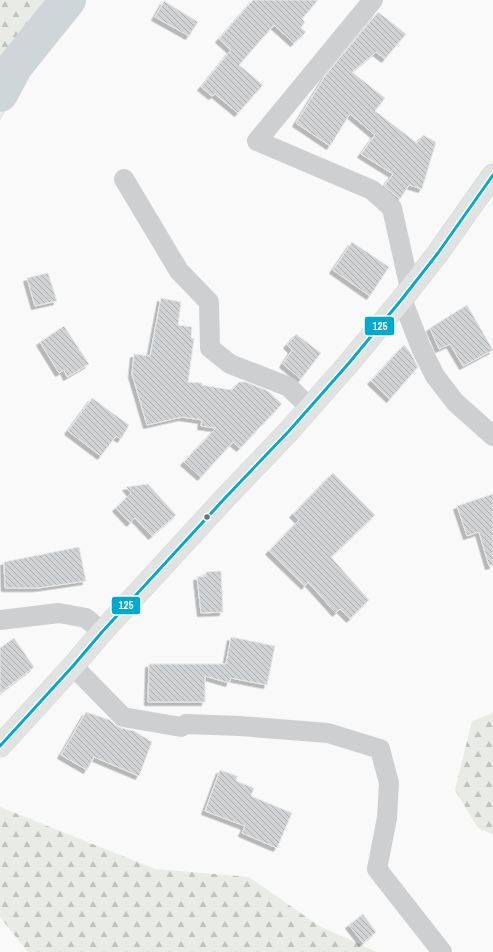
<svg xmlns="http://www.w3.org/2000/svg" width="493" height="952" font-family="'Archivo Narrow',sans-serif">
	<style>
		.forest { fill: url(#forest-firs) }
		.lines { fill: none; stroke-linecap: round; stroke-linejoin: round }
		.river { stroke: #ced6d9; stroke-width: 36 }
		.building { fill: url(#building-back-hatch); stroke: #e8e8e8; filter: url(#shadow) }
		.major-casing { stroke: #d5d6d7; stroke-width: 23 }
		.minor { stroke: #cecfd0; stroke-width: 20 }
		.major { stroke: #e1e2e2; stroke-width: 22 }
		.bus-1-casing { stroke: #fff; stroke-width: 6 }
		.bus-1 { stroke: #00a9ce; stroke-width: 3 }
		.bus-dot { fill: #657683; stroke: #fff; stroke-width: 1.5 }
		.line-badge { stroke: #fff; stroke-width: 1.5 }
		.badge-label { font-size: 11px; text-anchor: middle; font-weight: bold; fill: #fff }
	</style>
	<defs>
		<pattern id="forest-firs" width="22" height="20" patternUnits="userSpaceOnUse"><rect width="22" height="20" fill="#e8ebe6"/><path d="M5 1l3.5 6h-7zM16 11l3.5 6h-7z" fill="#c0c3c0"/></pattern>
		<pattern id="building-back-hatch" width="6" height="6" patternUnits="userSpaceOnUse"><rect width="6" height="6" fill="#d0d2d3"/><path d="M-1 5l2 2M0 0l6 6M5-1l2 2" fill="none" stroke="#acafb1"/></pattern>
		<filter id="shadow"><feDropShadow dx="-3.5" dy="3.5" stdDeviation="0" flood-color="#0004"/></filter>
	</defs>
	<rect width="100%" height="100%" fill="#f9f9f9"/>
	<g class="forest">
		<polygon points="0,0 78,0 33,53 18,89 0,121"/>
		<polygon points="493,713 493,835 478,828 455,790 472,721"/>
		<polygon points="0,807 155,869 249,877 319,926 377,952 28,952 0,917"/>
	</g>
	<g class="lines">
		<polyline class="river" points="0,94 15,66 68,0"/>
	</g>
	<g class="building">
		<polygon points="253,0 318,0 302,19 305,22 301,28 306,32 294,43 274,25 239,65 263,85 238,113 215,94 212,96 201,87 231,50 219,39"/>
		<polygon points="164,1 198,22 189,36 155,17"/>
		<polygon points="378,12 406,34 385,59 376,52 352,72 385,98 375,111 417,143 423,135 436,142 422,189 409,185 400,199 384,186 393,174 361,154 375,135 350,114 330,146 296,123 325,76"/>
		<polygon points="352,242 389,267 370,296 333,270"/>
		<polygon points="48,273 57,301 35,306 27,278"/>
		<polygon points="161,298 181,302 178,325 192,327 191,337 194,339 188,382 202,383 202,385 232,390 239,382 246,382 268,391 282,404 240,448 233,442 201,477 184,462 216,428 201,426 202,420 182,417 147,425 132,374 134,354 150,356"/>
		<polygon points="467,305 493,350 463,366 450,344 439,349 430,328"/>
		<polygon points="64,326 89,364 67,377 64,370 59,373 40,342"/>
		<polygon points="296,334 321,353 301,379 283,364 292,350 287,345"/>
		<polygon points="404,345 410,352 418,367 390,399 371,381"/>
		<polygon points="92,398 129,425 121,439 116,436 101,456 68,431"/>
		<polygon points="333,473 375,515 331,557 369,600 350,619 340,609 336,613 308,582 305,586 269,551 299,520 293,514"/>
		<polygon points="148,484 176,515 152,536 135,518 130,523 116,508 131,493 126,487"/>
		<polygon points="493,494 493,565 489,566 479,532 467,536 457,506"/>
		<polygon points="79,547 86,581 38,588 5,588 4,562"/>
		<polygon points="221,571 223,612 201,613 197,577 206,576 206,572"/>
		<polygon points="231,637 275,646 267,685 231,678 229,683 205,676 205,702 148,702 149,664 226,664"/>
		<polygon points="14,638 34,667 0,693 0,648"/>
		<polygon points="86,712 110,720 115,725 121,728 134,731 152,742 139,776 94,757 87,770 61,755"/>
		<polygon points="220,770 237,776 236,781 254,788 251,796 292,813 277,848 242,833 245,826 205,811"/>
		<polygon points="363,914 376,932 363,943 349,925"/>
	</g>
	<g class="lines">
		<g class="major-casing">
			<polyline id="major" points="0,746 73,666 102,632 225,498 289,431 349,363 402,299 438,253 493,175"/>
		</g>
		<g class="minor">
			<polyline points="373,0 257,141 372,190 392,208 410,289"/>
			<polyline points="124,179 179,271 209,302 210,348 230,364 289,387 310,408"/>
			<polyline points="402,299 421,348 435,376 455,402 493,436"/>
			<polyline points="0,620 59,613 86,618 102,632"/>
			<polyline points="73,666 123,717 181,727 186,724 240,726 328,733 380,749 389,783 387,818 377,869 442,952"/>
		</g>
		<use href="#major" class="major"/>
		<g class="bus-1-casing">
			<polyline id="bus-1" points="0,746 73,666 102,632 225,498 289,431 349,363 402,299 438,253 493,175"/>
		</g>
		<use href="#bus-1" class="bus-1"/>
	</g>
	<circle class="bus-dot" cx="207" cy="517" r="3.5"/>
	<g class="line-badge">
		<rect x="364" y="316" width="31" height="20" rx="4" fill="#00a9ce"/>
		<rect x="111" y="596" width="30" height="19" rx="4" fill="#00a9ce"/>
	</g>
	<g class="badge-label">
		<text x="380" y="330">125</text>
		<text x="126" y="609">125</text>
	</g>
</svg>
